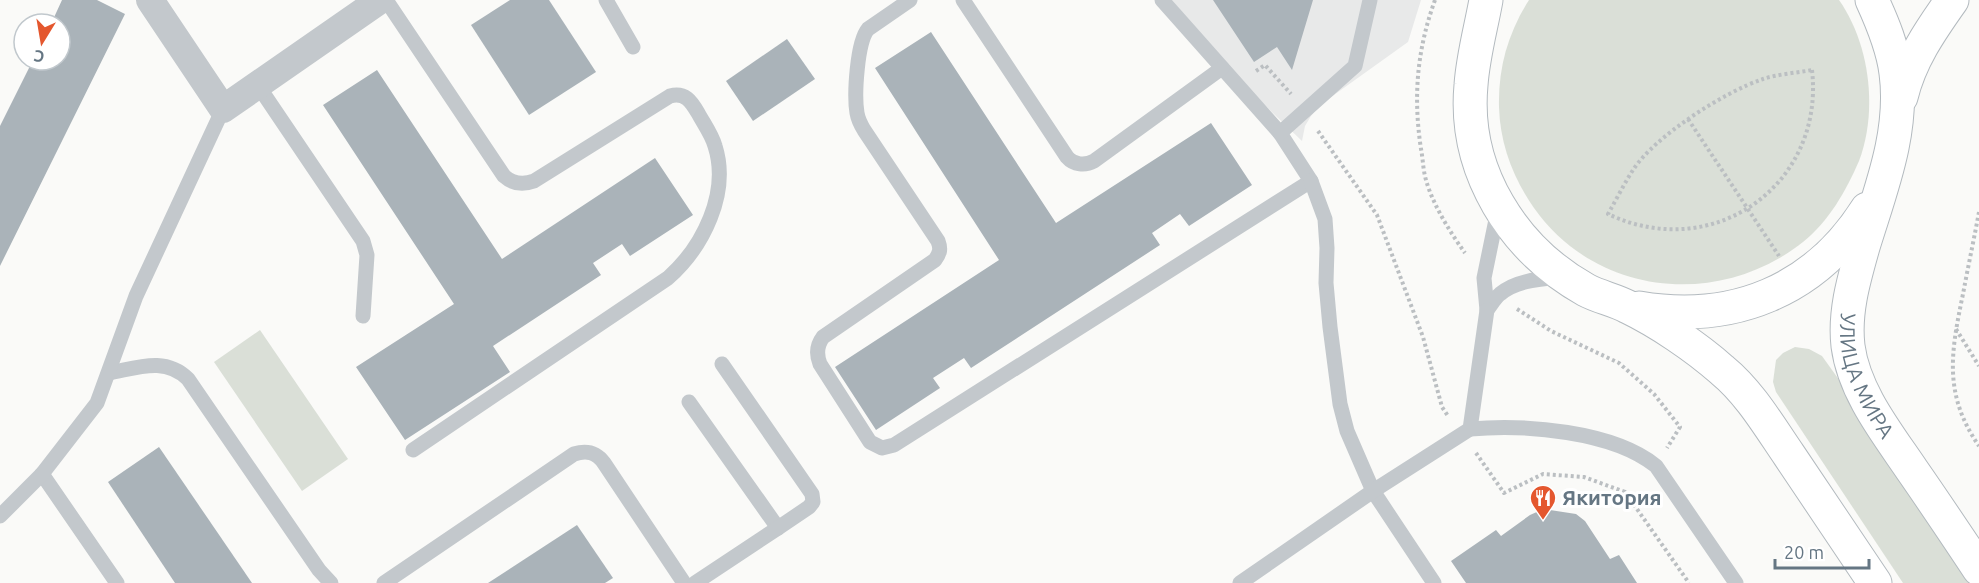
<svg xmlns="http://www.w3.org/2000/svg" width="1979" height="583" font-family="Ubuntu,sans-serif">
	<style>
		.built { fill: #e8e9e9 }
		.green { fill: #dadfd7 }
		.building { fill: #aab3b9 }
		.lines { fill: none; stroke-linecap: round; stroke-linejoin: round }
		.secondary-casing { stroke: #b3babf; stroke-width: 35 }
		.path { stroke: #bbbfc2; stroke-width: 4; stroke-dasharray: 3 3; stroke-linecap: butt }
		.service { stroke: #c3c8cc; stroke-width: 15 }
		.minor { stroke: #c3c8cc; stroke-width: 28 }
		.secondary { stroke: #fff; stroke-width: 33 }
		.labels { text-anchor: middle; stroke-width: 6; stroke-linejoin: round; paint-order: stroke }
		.street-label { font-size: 21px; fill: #657683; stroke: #fff }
		.poi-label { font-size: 21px; font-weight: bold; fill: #657683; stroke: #fff; text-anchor: start }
	</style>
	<rect width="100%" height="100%" fill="#fafaf8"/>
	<polygon class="built" points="1172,0 1421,0 1408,42 1320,105 1311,116 1305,126 1302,141 1248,89"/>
	<g class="green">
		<path d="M1529 0H1839C1870 44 1878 111 1859 161 1846 191 1829 221 1803 242 1720 308 1597 297 1534 208 1513 178 1500 144 1499 107 1498 68 1508 33 1529 0Z"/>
		<polygon points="260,330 348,459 302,491 214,362"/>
		<polygon points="1795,347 1809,349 1822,356 1855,402 1976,583 1903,583 1776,392 1773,382 1776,360 1783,353"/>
	</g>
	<g class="building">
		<polygon points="62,0 97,0 125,14 0,266 0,126 33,60 60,60 60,24 51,24"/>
		<polygon points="510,0 549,0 596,72 529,115 471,25"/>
		<polygon points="1213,0 1313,0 1292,70 1277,47 1254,62"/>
		<polygon points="931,32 1056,223 1211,123 1252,185 1189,226 1180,214 1152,233 1160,245 971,368 964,358 933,378 940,388 876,430 835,367 999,260 875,68"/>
		<polygon points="787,39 815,79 753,121 726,81"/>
		<polygon points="377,70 502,259 655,158 693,215 630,256 622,244 593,263 601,275 493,346 510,372 405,440 356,367 454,304 323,105"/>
		<polygon points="159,447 252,583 175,583 108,482"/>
		<polygon points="1550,510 1576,514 1585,521 1610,559 1619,555 1637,583 1466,583 1451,561 1496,530 1501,536 1530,515 1539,511"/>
		<polygon points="577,525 613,578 605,583 488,583"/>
	</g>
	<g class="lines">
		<g class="secondary-casing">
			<g id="secondary">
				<path d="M1486 0C1481 28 1473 56 1471 85 1463 171 1513 249 1586 290 1599 297 1615 300 1628 307 1659 322 1696 347 1722 370 1750 393 1769 426 1789 455 1818 498 1846 540 1875 583"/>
				<path id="s1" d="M1872 0C1883 24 1893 48 1896 73 1904 133 1880 191 1863 247 1854 279 1844 312 1848 346 1854 392 1887 433 1912 470 1935 503 1957 536 1979 569"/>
				<path d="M1901 97C1910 60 1930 31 1952 0"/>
				<path d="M1639 308C1733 324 1815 291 1867 209"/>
			</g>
		</g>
		<g class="path">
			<path d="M1435 0C1417 50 1413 96 1421 149 1423 159 1423 170 1426 180 1433 205 1450 232 1465 253"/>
			<path d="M1812 70C1825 185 1713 264 1608 214 1616 200 1624 184 1633 170 1655 136 1724 92 1763 79 1778 74 1796 73 1812 70Z"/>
			<polyline points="1256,71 1265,65 1291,94"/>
			<polyline points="1688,119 1779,256"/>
			<polyline points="1318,131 1377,215 1423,337 1442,407 1448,416"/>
			<path d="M1979 212C1974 239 1968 267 1963 294 1951 352 1943 394 1979 446"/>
			<polyline points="1517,309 1551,331 1619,363 1654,394 1680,427 1667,448"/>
			<polyline points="1956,329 1979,366"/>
			<polyline points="1476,453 1504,493 1543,474 1584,477 1625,492 1689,583"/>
		</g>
		<g class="service">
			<path d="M386 0 504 176C513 184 523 185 534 181L670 96C685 92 691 101 698 113 704 124 712 135 715 146 730 193 703 247 668 278L413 450"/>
			<polyline points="606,0 633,47"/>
			<path d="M910 0 868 29C857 42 854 95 857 113 858 119 861 125 864 130L938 241C941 249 940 253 935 260L823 337C817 345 816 354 820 364L870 442 882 448 894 445 1311 181 1280 133 1162 0"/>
			<path d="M963 0 1067 157C1074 165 1085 166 1094 161L1222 68"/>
			<polyline points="257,84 363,241 367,255 363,316"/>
			<polyline points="1280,133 1355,66 1370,0"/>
			<polyline points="1311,181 1325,219 1327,248 1326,283 1330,327 1340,404 1347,431 1373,491 1434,583"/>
			<path d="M1498 210 1484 278 1487 310C1491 305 1495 298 1500 294 1516 280 1541 279 1561 277"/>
			<path d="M109 373C137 368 165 356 188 379L319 570 331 583"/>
			<polyline points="689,402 778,528"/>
			<path d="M1470 429C1524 424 1613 431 1656 466L1736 583"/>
			<polyline points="42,474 117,583"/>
			<polyline points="0,516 42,474 97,403 136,296 223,109"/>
			<path d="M384 583 574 454C587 450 596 452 604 463L684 583"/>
			<polyline points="695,583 778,528 809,507 813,502 812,494 722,364"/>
			<polyline points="1240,583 1373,491 1470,429 1487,310"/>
		</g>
		<polyline class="minor" points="150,0 223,109 380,0"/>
		<use href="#secondary" class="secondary"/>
	</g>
	<defs>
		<g id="restaurant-pin" transform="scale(1.35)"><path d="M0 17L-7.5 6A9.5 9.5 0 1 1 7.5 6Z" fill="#e4572e" stroke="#fff"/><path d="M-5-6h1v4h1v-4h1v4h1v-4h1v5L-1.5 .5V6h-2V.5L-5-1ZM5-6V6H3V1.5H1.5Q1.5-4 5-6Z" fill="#fff"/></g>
	</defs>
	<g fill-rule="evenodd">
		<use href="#restaurant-pin" x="1543" y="498"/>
	</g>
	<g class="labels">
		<g class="street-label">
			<text dy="7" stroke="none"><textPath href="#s1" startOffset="390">УЛИЦА МИРА</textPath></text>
		</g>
		<g class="poi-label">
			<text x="1562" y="505">Якитория</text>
		</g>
	</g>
	<g transform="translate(42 42) rotate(191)"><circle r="28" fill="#ffffff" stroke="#c1c8cd" stroke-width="1.5"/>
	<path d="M0-4.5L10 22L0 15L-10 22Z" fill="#e4572e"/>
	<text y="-9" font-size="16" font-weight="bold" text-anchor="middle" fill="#657683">С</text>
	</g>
	<path d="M1775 559v9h94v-9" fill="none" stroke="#657683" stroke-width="3"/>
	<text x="1784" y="559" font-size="18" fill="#657683" stroke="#ffffff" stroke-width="4.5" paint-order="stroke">20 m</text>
</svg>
